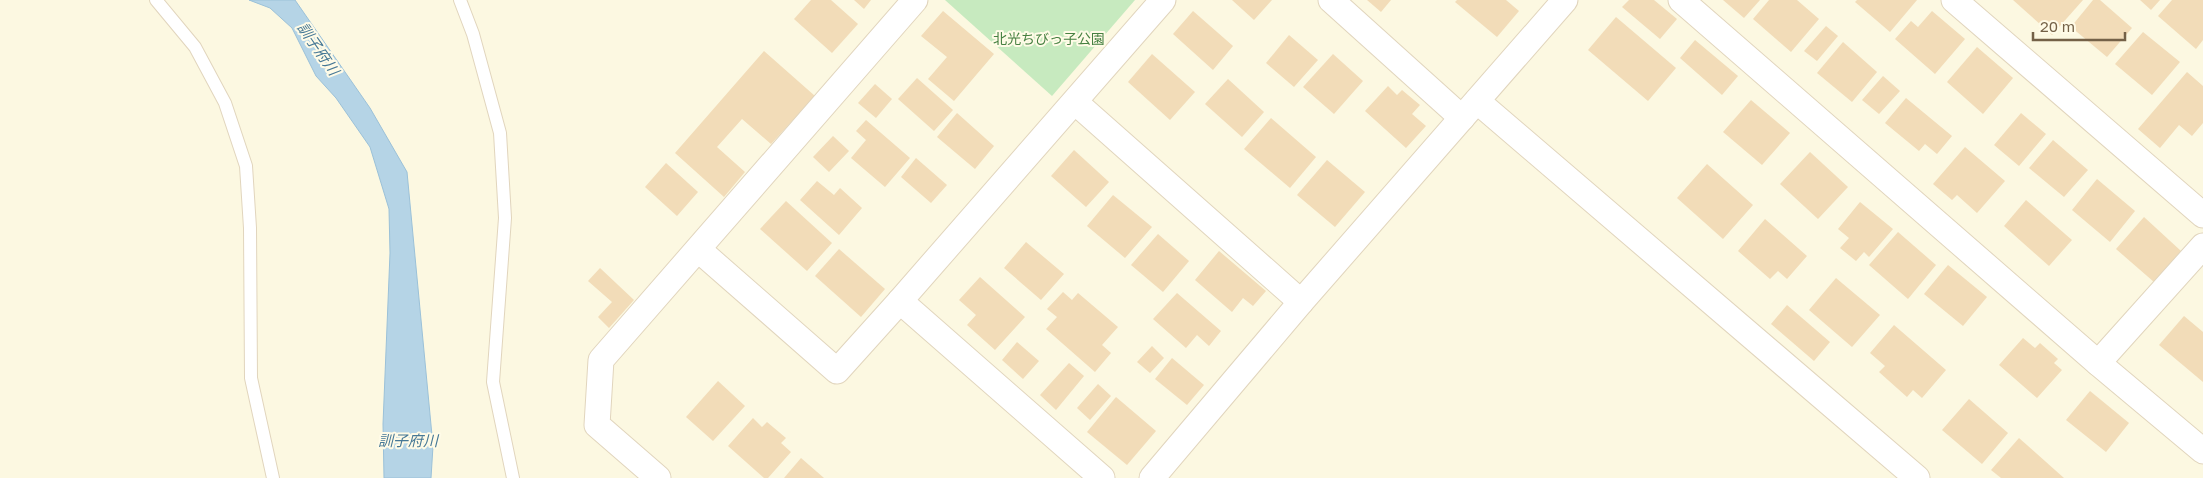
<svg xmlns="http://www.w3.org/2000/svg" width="2203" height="478" font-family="'Golos Text','Noto Sans JP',sans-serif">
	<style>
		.green { fill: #c7eabf }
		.water { fill: #b5d4e6; stroke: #9bc1d8 }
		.building { fill: #f2dcb8 }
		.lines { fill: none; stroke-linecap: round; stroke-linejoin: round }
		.lane-casing { stroke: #e1d5bd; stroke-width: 14 }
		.street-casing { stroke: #e1d5bd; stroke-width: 27 }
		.lane { stroke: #fff; stroke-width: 12 }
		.street { stroke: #fff; stroke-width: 25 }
		.labels { text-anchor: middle; stroke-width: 4; stroke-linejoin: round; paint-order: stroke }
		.park-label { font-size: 14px; fill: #468041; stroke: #fffbe7 }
		.water-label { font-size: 15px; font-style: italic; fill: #467896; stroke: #fffbe7 }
	</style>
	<rect width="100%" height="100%" fill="#fcf8e1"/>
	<polygon class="green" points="945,0 1135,0 1052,96"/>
	<polygon class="water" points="249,0 295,0 370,108 407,172 433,446 431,478 384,478 383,424 390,253 389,209 370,147 336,98 316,76 292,28 270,8"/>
	<g class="building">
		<polygon points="811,0 831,0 858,24 832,53 794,19"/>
		<polygon points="854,0 871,0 864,9"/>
		<polygon points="1232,0 1272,0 1254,20"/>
		<polygon points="1367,0 1391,0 1381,12"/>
		<polygon points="1457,0 1506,0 1519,11 1497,37 1455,2"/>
		<polygon points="1629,0 1654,0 1677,19 1660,39 1622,7"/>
		<polygon points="1723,0 1760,0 1744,18"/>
		<polygon points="1769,0 1797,0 1819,19 1791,52 1753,19"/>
		<polygon points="1857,0 1917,0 1890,32 1855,2"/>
		<polygon points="2013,0 2083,0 2052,35"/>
		<polygon points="2093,0 2100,0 2132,28 2107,57 2071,27"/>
		<polygon points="2140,0 2160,0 2151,10"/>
		<polygon points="2172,0 2203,0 2203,40 2196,49 2158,16"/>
		<polygon points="943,11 994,54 954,101 928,79 947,57 921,36"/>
		<polygon points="1193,11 1233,46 1213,70 1173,34"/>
		<polygon points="1932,11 1965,39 1935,74 1895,39 1911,21 1918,27"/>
		<polygon points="1616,17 1676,68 1648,101 1588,50"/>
		<polygon points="1826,26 1838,36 1817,61 1804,51"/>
		<polygon points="2143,32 2180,62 2152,95 2115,64"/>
		<polygon points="1289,35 1318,60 1294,87 1266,63"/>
		<polygon points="1695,40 1738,76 1722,95 1680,58"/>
		<polygon points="1843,42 1877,72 1852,102 1817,73"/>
		<polygon points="1977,47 2013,78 1983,114 1947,82"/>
		<polygon points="764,51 815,96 771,144 742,119 717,147 745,172 724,197 675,153"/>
		<polygon points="1152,54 1195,92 1170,120 1128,82"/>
		<polygon points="1333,54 1363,81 1334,114 1303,87"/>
		<polygon points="2187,72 2203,86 2203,123 2192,136 2179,125 2160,148 2138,129"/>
		<polygon points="1883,76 1900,91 1879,114 1862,100"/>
		<polygon points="917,78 953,110 934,131 898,99"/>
		<polygon points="1228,79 1264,112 1242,137 1205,104"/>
		<polygon points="875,84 892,99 876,118 858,103"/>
		<polygon points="1388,86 1397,95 1402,90 1420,105 1412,114 1426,126 1406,148 1365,111"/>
		<polygon points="1906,98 1952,136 1937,154 1925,144 1919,151 1885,123"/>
		<polygon points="1751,100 1790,133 1762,165 1723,132"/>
		<polygon points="957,113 994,146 975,169 937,137"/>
		<polygon points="2021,113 2046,134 2019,166 1994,145"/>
		<polygon points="1271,118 1316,157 1290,188 1244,149"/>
		<polygon points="866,120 910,158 885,187 851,158 866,140 856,131"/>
		<polygon points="833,136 849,151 829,172 813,157"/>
		<polygon points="2053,140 2088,170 2064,197 2029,168"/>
		<polygon points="1965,147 2005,181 1977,213 1957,195 1952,200 1933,184"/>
		<polygon points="1074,150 1109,182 1086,207 1051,176"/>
		<polygon points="1810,152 1848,187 1818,219 1780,184"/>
		<polygon points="916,158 947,185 931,203 901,177"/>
		<polygon points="1327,160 1365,192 1335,227 1297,195"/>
		<polygon points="666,163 698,192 677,216 645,187"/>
		<polygon points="1707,164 1753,205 1723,239 1677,198"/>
		<polygon points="2097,179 2135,211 2110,242 2072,210"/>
		<polygon points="817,181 834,195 840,188 862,208 839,235 800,200"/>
		<polygon points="1113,195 1152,227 1125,258 1087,226"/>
		<polygon points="2026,200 2072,240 2049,266 2004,226"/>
		<polygon points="786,201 832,243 807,271 760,229"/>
		<polygon points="1860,202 1893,229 1869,257 1864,252 1856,261 1840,248 1849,238 1838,229"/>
		<polygon points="2144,217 2181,251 2154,282 2116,249"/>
		<polygon points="1765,219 1807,256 1787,279 1778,271 1770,279 1738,251"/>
		<polygon points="1898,232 1936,265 1908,299 1869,265"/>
		<polygon points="1158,234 1189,261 1163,292 1131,265"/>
		<polygon points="1026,242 1064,274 1041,300 1004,268"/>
		<polygon points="839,249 885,289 861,317 815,276"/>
		<polygon points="1219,251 1266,291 1253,306 1243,298 1232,312 1195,280"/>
		<polygon points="1948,265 1987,297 1963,326 1924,294"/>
		<polygon points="600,268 634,300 609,328 598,317 612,302 588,281"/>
		<polygon points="980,277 1025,317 995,350 967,325 976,315 959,300"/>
		<polygon points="1836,278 1880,315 1852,347 1809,310"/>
		<polygon points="1063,292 1072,300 1078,293 1118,327 1102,345 1111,353 1095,372 1046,329 1057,317 1047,309"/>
		<polygon points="1177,293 1221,331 1209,346 1197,335 1186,348 1153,319"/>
		<polygon points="1787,305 1830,342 1814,361 1771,324"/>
		<polygon points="2184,316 2203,332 2203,382 2159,345"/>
		<polygon points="1894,325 1946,370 1922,398 1913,390 1907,397 1879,372 1885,366 1870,353"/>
		<polygon points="2023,338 2035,348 2040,343 2058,359 2054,363 2062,370 2037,398 1999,365"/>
		<polygon points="1017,342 1039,361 1023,379 1002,360"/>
		<polygon points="1152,346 1164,358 1150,373 1137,362"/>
		<polygon points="1172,358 1204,385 1187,405 1155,379"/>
		<polygon points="1069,363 1084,376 1056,410 1040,395"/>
		<polygon points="718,381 745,406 713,441 686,417"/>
		<polygon points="1098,384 1111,396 1090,420 1077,408"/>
		<polygon points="2090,391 2129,423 2106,452 2066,420"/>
		<polygon points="1116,397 1156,431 1127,465 1087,432"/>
		<polygon points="1969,399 2008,433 1982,464 1942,430"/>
		<polygon points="753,418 762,427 767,422 786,438 781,443 791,452 768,478 764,478 728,446"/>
		<polygon points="2019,438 2064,478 2001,478 1991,470"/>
		<polygon points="801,458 824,478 784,478"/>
	</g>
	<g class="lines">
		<g class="lane-casing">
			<g id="lane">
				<polyline points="156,0 195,47 225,103 246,166 250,228 251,378 273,478"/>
				<polyline points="460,0 473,34 500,133 505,218 493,382 513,478"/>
			</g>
		</g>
		<g class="street-casing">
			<g id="street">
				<polyline points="1331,0 1462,118"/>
				<polyline points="1681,0 2098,363 2203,451"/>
				<polyline points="1954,0 2203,215"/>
				<polyline points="1477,101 1917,478"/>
				<polyline points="1075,102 1301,302"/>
				<polyline points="699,250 837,371 900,301 1163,0"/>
				<polyline points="900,301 1102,478"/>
				<polyline points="2098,363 2203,246"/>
				<polyline points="658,478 597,425 601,360 915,0"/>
				<polyline points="1152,478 1301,302 1565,0"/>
			</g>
		</g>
		<use href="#lane" class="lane"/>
		<use href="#street" class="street"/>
	</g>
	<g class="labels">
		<g class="park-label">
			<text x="1049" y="44">北光ちびっ子公園</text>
		</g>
		<g class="water-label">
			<text transform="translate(318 49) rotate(55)" y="5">訓子府川</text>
			<text x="408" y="446">訓子府川</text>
		</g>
	</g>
	<path d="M2033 32v8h92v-8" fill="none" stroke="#746147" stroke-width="2.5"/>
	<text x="2040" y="32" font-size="15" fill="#746147" stroke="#fffbe7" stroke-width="4" paint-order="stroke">20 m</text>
</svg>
